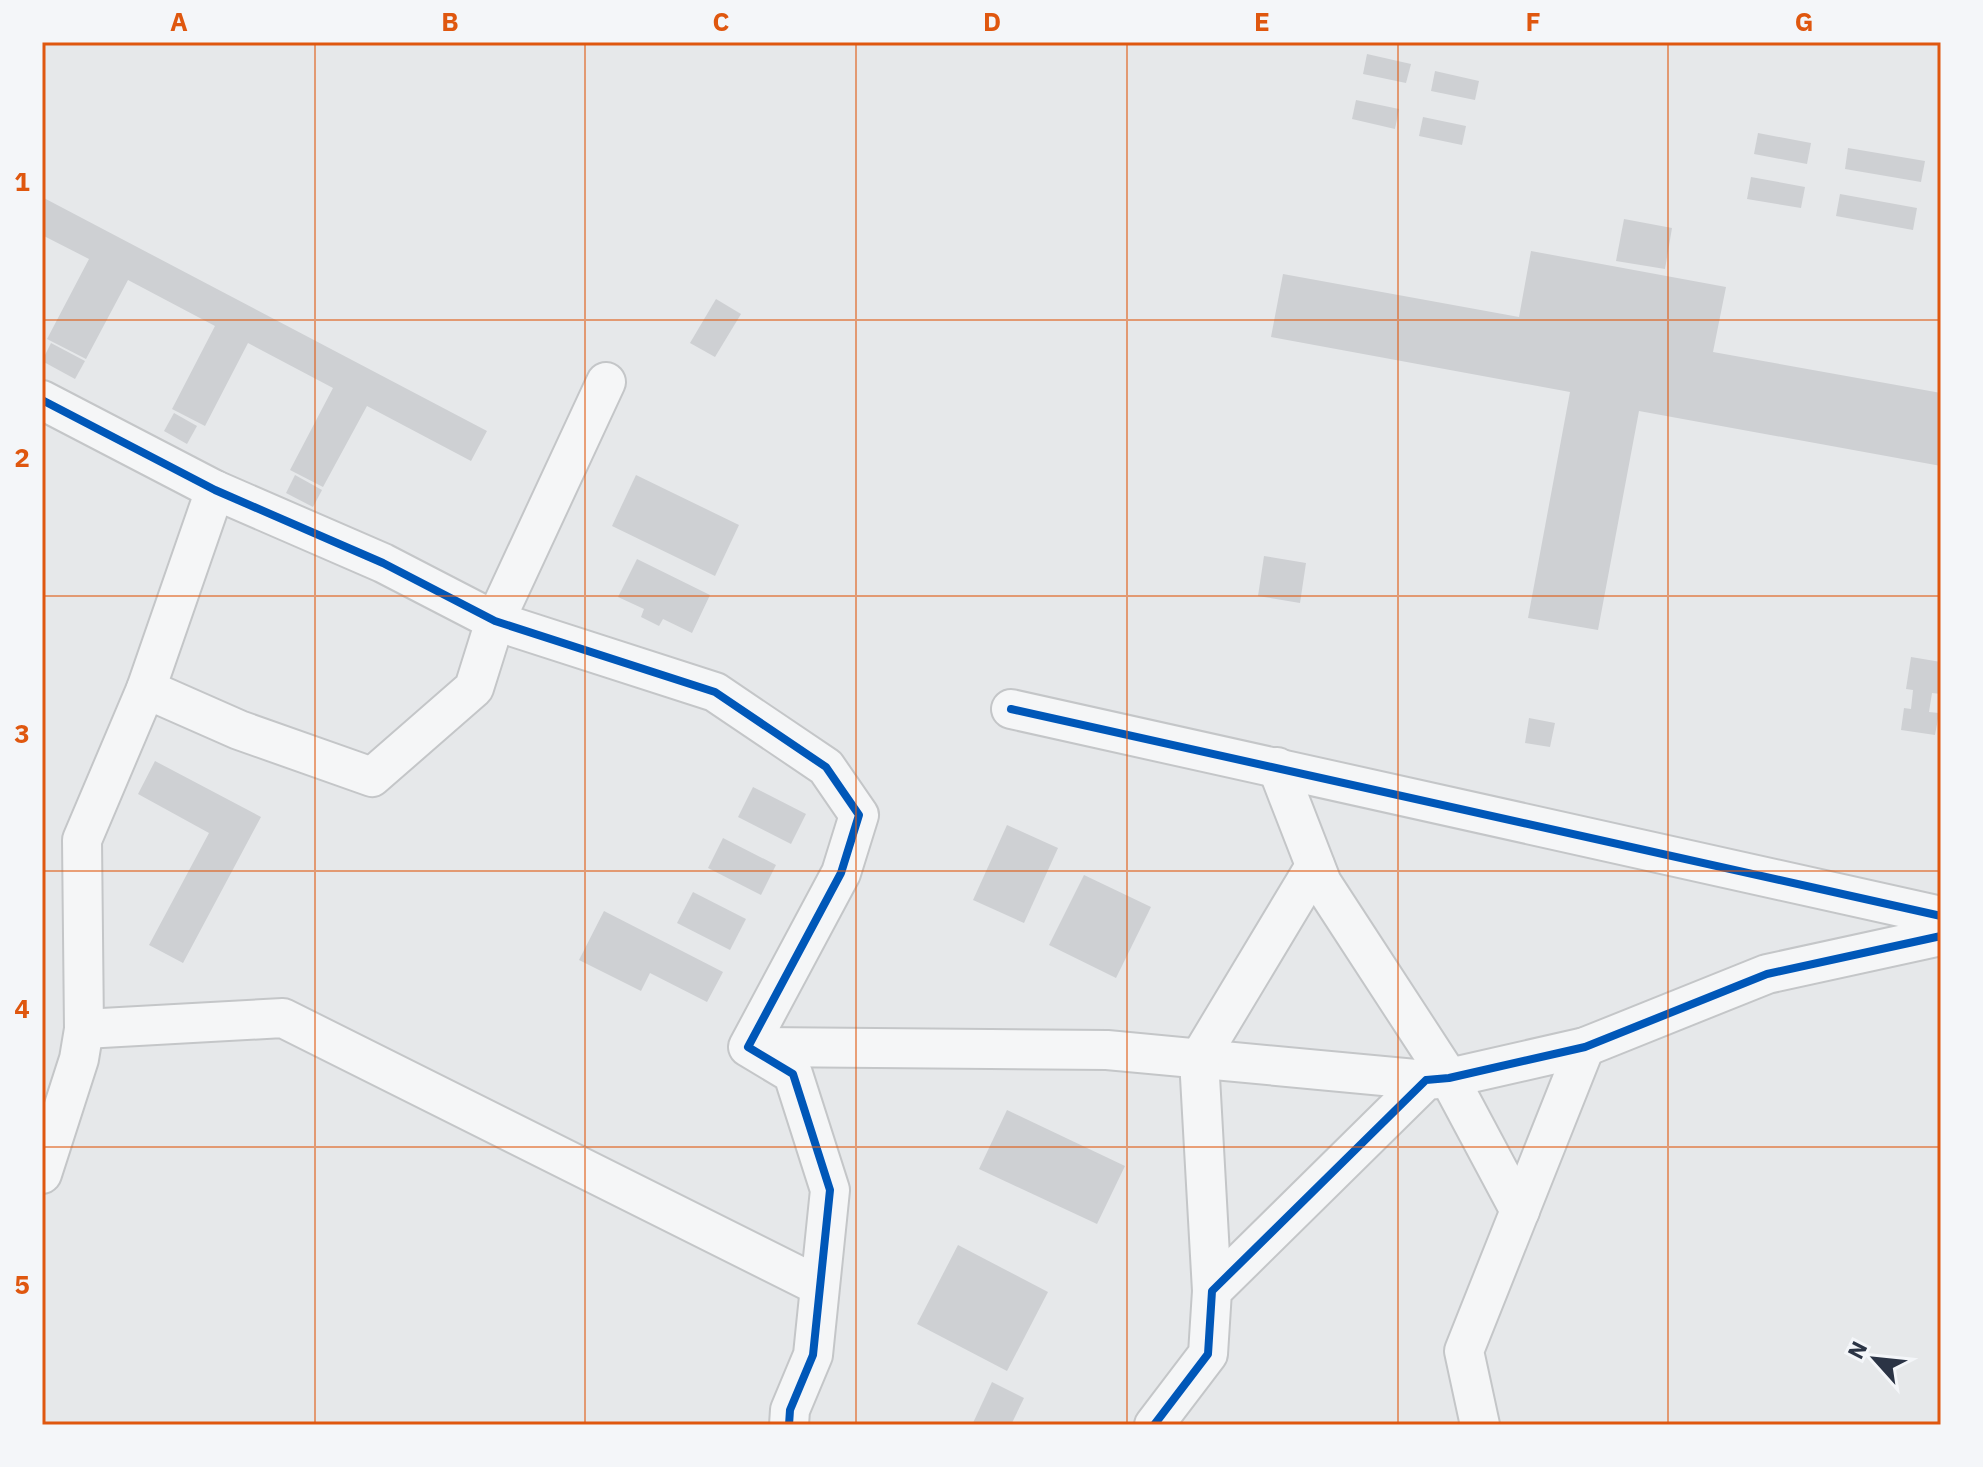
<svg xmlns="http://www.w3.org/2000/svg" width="1983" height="1467" font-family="'IBM Plex Sans',sans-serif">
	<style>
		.building { fill: #ced0d3 }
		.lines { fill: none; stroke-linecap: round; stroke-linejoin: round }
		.street-casing { stroke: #c4c6c8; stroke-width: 42 }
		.street { stroke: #f5f6f7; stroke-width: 38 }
		.cycleway-casing { stroke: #f4f6f9; stroke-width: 13 }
		.cycleway { stroke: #0057b8; stroke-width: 8 }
		.grid { fill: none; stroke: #df570f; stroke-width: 2; stroke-opacity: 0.55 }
		.neatline { fill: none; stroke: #df570f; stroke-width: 3 }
		.grid-label { font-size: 26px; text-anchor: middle; font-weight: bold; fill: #df570f }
	</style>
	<rect width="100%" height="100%" fill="#e6e8ea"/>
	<g class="building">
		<polygon points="1367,54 1411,64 1406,83 1363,74"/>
		<polygon points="1435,71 1479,81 1475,100 1431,91"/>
		<polygon points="1356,100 1399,109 1395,129 1352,119"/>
		<polygon points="1423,117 1466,126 1462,145 1419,136"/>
		<polygon points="1758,133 1811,143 1807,164 1754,154"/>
		<polygon points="1848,148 1925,161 1921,182 1845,169"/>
		<polygon points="1751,177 1805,187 1801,208 1747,199"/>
		<polygon points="1840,194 1917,208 1913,230 1836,216"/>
		<polygon points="42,197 487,431 471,461 367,406 323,487 290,470 333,388 248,343 205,426 172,409 215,326 128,280 86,359 47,339 89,259 42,235"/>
		<polygon points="1624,219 1672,228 1665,269 1616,261"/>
		<polygon points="1531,251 1726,287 1713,352 1941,393 1941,466 1639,411 1598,630 1528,618 1570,392 1271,337 1283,274 1519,317"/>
		<polygon points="716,299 741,314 715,357 690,343"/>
		<polygon points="51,343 85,361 75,379 42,361"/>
		<polygon points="174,413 197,426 187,444 164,431"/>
		<polygon points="295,475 322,490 313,507 286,493"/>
		<polygon points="636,475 739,525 715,576 612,526"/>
		<polygon points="1264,556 1306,563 1300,603 1258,596"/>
		<polygon points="637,559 710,595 692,633 663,619 659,626 641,617 644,609 618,597"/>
		<polygon points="1911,657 1941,662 1941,694 1932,693 1929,712 1939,713 1935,735 1901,730 1904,708 1911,709 1913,690 1906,689"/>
		<polygon points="1529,718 1555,723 1550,747 1525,743"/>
		<polygon points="155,761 261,817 183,963 149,945 209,833 138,794"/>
		<polygon points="753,787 806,814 791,844 738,817"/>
		<polygon points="1007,825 1058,848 1024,923 973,900"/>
		<polygon points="723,838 776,865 761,895 708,868"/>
		<polygon points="1084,875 1151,907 1116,978 1049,945"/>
		<polygon points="693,892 746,919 730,950 677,923"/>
		<polygon points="604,911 723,972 707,1002 650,973 641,991 579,960"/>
		<polygon points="1007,1110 1125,1166 1097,1224 979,1169"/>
		<polygon points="958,1245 1048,1292 1007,1371 917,1324"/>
		<polygon points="992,1382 1024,1398 1011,1425 972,1425"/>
	</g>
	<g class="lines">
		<g class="street-casing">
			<g id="street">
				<polyline points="42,400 215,490 383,563 495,621 715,692 826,767 859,815 841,873 748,1047 793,1074 830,1190 813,1355 790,1410 789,1425"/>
				<polyline points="146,689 239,730 372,777 474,688 495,621 606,382"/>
				<polyline points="1011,709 1941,916"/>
				<polyline points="1277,767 1322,883 1449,1078 1520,1211"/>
				<polyline points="84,1029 283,1018 819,1286"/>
				<polyline points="751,1047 1107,1050 1426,1080"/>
				<polyline points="42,1174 79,1059 84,1029 82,840 146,689 215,490"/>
				<polyline points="1212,1291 1199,1059 1315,866"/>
				<polyline points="1154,1425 1208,1354 1212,1291 1426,1080 1449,1078 1585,1047 1767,974 1941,936"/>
				<polyline points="1480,1425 1464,1351 1585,1047"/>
			</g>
		</g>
		<use href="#street" class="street"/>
		<g class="cycleway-casing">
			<g id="cycleway">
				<polyline points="42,400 215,490 383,563 495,621 715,692 826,767 859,815 841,873 748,1047 793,1074 830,1190 813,1355 790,1410 789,1425"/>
				<polyline points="1011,709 1941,916"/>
				<polyline points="1154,1425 1208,1354 1212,1291 1426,1080 1449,1078 1585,1047 1767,974 1941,936"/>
			</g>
		</g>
		<use href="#cycleway" class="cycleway"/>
	</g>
	<path class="grid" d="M315 42V1425M585 42V1425M856 42V1425M1127 42V1425M1398 42V1425M1668 42V1425M42 320H1941M42 596H1941M42 871H1941M42 1147H1941"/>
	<rect width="1983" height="1467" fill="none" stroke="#f4f6f9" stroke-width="88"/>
	<g transform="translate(1875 1359) rotate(297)" stroke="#f4f6f9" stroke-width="6" paint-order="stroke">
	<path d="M0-6L14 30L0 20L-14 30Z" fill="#2b3445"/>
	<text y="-12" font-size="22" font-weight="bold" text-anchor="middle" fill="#2b3445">N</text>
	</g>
	<rect x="44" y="44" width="1895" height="1379" class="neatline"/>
	<g class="grid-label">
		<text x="179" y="31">A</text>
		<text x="450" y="31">B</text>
		<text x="721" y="31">C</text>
		<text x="992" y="31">D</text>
		<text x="1262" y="31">E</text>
		<text x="1533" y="31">F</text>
		<text x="1804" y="31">G</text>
		<text x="22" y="191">1</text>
		<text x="22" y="467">2</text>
		<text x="22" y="743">3</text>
		<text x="22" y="1018">4</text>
		<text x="22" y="1294">5</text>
	</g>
</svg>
